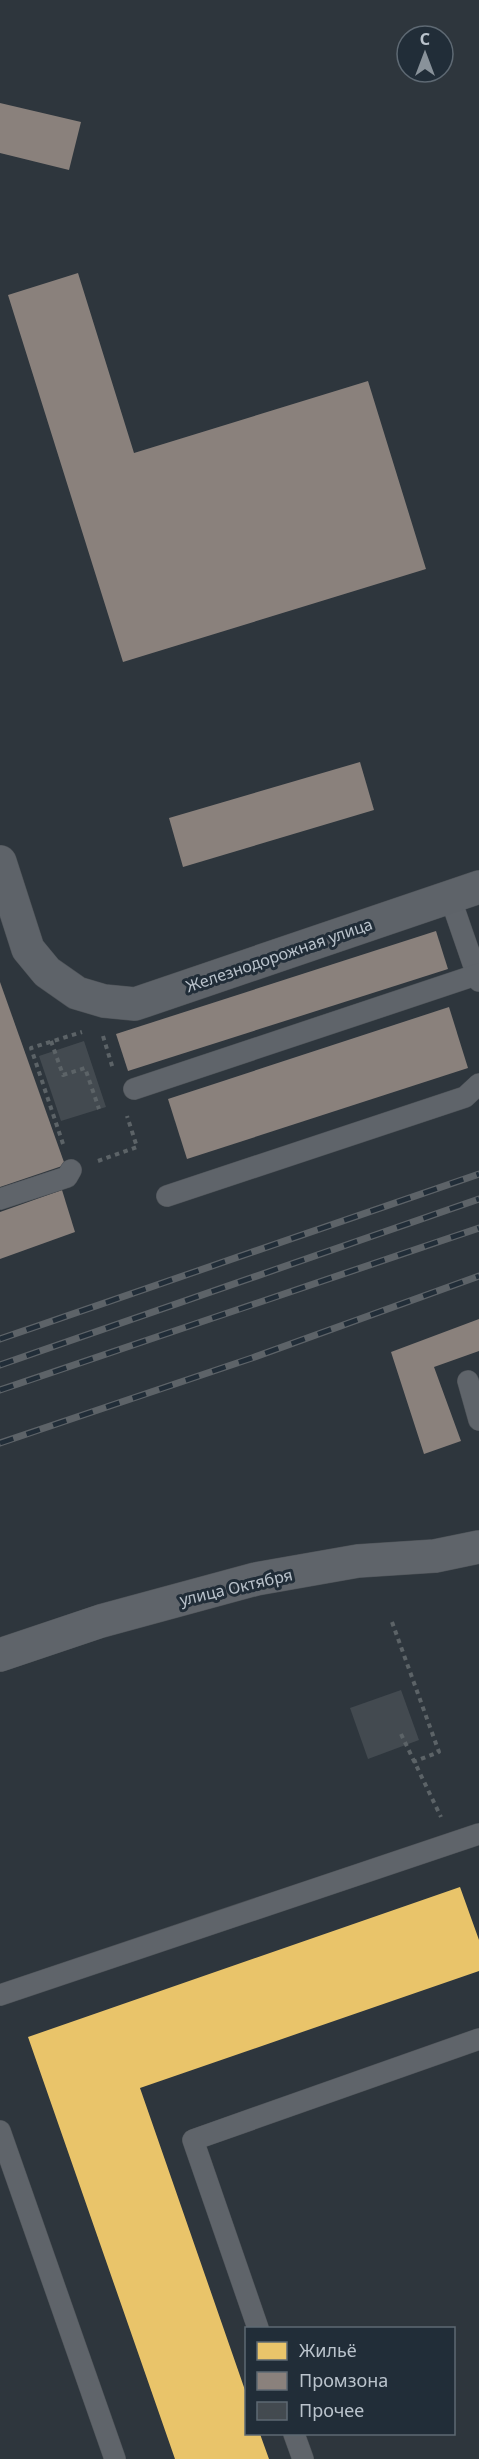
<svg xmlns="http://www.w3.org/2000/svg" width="479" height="2459" font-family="'Noto Sans',sans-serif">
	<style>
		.homes { fill: #e9c46a }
		.industry { fill: #8a817c }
		.building { fill: #434a50 }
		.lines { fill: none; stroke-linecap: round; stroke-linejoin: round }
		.lane-casing { stroke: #4d5257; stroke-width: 22 }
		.street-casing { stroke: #4d5257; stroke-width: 34 }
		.secondary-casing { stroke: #4d5257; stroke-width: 34 }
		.path { stroke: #5c6367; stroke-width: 4; stroke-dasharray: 4.5 4.5; stroke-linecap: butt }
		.lane { stroke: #5f646a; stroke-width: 21 }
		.street { stroke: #5f646a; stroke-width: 33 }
		.secondary { stroke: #5e6369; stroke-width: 33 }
		.rail-casing { stroke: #5d6368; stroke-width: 7 }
		.rail { stroke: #212d38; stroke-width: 4.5; stroke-dasharray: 14; stroke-linecap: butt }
		.labels { text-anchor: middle; stroke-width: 6; stroke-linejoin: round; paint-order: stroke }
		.street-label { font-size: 16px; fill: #bac3cc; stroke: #212d38 }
	</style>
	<rect width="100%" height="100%" fill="#2e363d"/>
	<polygon class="homes" points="460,1887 479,1940 479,1971 140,2088 246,2393 246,2434 260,2434 269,2459 175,2459 28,2037"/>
	<g class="industry">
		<polygon points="0,103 81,122 69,170 0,153"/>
		<polygon points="78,273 134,453 368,381 426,569 123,662 8,295"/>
		<polygon points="360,762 374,810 183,867 169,818"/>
		<polygon points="436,931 448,969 128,1071 116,1034"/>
		<polygon points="0,982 65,1165 0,1187"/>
		<polygon points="449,1007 468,1068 187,1159 168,1099"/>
		<polygon points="62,1190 75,1232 0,1259 0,1212"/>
		<polygon points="479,1319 479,1351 434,1367 461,1441 424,1454 391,1352"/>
	</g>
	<g class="building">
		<polygon points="84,1041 106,1107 61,1121 39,1056"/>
		<polygon points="401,1690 419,1740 368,1759 350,1708"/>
	</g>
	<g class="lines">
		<g class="lane-casing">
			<g id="lane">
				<polyline points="450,897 479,981"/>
				<polyline points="134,1089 479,974"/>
				<polyline points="167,1196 465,1097 479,1084"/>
				<polyline points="0,1199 67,1177 71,1170"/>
				<polyline points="468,1381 479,1420"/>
				<polyline points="0,1995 479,1834"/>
				<polyline points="0,2131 115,2459"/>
				<polyline points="258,2328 193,2140 479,2039"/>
				<polyline points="294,2434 303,2459"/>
			</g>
		</g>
		<g class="street-casing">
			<polyline id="street" points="0,1655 101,1621 256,1579 358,1561 435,1556 479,1547"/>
		</g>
		<g class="secondary-casing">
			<polyline id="secondary" points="0,862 28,949 47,972 77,993 104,1001 135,1004 479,887"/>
		</g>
		<g class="path">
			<polyline points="103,1036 113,1069"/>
			<polyline points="51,1041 63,1075 85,1068 99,1109"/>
			<polyline points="63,1144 31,1048 82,1032"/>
			<polyline points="98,1161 137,1147 127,1116"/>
			<polyline points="392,1622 439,1752 413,1762"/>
			<polyline points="401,1734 441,1817"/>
		</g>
		<use href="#lane" class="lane"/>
		<use href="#street" class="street"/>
		<use href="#secondary" class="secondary"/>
		<g class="rail-casing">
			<g id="rail">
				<polyline points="0,1339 479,1174"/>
				<polyline points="0,1365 479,1199"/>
				<polyline points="0,1390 479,1228"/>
				<polyline points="0,1443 252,1358 479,1276"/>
			</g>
		</g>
		<use href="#rail" class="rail"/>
	</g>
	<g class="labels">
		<g class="street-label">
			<text transform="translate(279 955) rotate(-19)" y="6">Железнодорожная улица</text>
			<text transform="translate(236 1587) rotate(-13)" y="6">улица Октября</text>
		</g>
	</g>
	<rect x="245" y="2327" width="210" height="108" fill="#212d38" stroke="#5e6973" stroke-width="1.5"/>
	<rect x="257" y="2342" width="30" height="18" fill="#e9c46a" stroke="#5e6973" stroke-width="1.5"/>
	<text x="299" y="2357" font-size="18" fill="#bac3cc">Жильё</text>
	<rect x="257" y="2372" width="30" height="18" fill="#8a817c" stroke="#5e6973" stroke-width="1.5"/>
	<text x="299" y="2387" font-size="18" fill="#bac3cc">Промзона</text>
	<rect x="257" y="2402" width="30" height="18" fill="#434a50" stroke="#5e6973" stroke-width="1.5"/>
	<text x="299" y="2417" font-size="18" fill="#bac3cc">Прочее</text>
	<g transform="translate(425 54)"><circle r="28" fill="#212d38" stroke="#5e6973" stroke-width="1.5"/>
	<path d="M0-4.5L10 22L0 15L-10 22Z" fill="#89929a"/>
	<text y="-9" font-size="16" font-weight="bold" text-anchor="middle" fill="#bac3cc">С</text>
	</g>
</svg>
